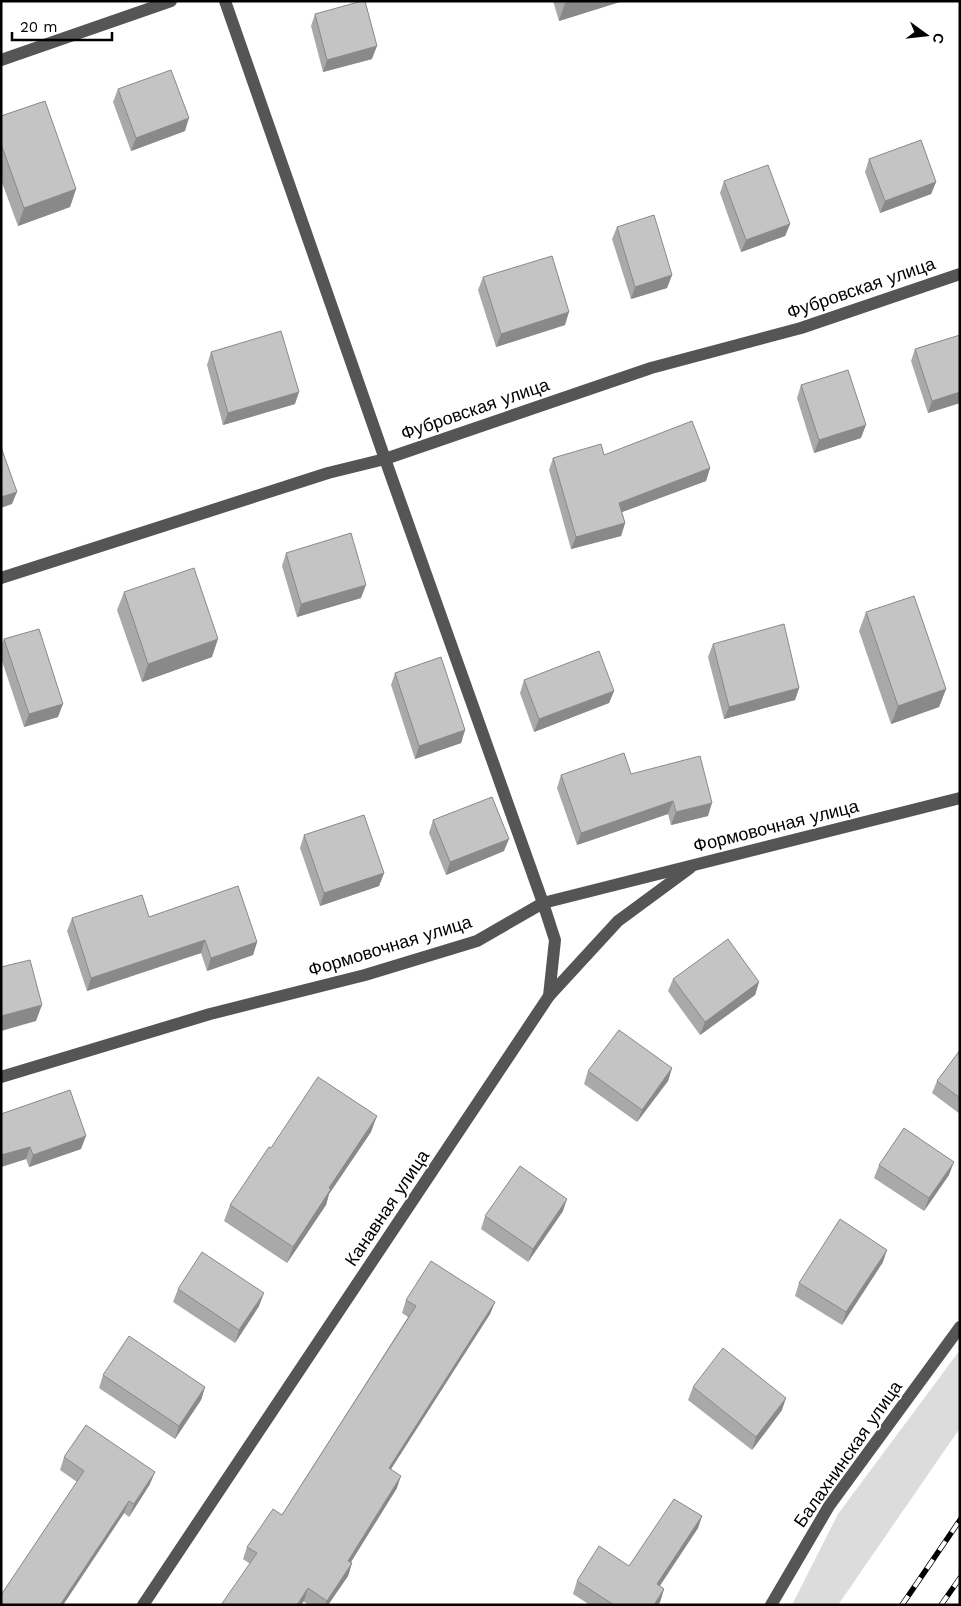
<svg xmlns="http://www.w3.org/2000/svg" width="961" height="1606" font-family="'Work Sans',sans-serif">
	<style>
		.green { fill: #dcdcdc }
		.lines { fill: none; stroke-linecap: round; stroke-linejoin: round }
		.minor { stroke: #555; stroke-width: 12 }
		.rail-casing { stroke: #000; stroke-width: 5.5 }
		.rail { stroke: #fff; stroke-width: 4; stroke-dasharray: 11; stroke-linecap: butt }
		.wall { fill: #a9a9a9 }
		.shaded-wall { fill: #898989 }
		.building { fill: #c4c4c4; stroke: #898989 }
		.labels { text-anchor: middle; stroke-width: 4; stroke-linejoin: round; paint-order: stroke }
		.street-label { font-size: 18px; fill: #000; stroke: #fff }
	</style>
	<rect width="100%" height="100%" fill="#fff"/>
	<polygon class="green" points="960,1350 960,1428 838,1605 792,1605 838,1514"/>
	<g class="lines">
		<g class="minor">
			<polyline points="225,1 385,459 543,903 555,940 549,996"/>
			<polyline points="1,60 171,1"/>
			<polyline points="1,578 328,473 385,459 651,368 801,328 960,274"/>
			<polyline points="1,1077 210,1014 365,975 477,941 543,903 960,798"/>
			<polyline points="143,1605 549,996 618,921 690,868"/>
			<polyline points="771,1605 829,1506 960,1327"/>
		</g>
		<g class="rail-casing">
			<g id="rail">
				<polyline points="902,1605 960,1520"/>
				<polyline points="941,1605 960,1578"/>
			</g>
		</g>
		<use href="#rail" class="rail"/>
	</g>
	<g class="wall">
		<polygon points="553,1 623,1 559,21"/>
		<polygon points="315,14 372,59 323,72 311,26"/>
		<polygon points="118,89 185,131 131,151 113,102"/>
		<polygon points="1,116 76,189 70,207 18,226 1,180"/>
		<polygon points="869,159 936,182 931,194 880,213 865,172"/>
		<polygon points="724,181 790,224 785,236 741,252 720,193"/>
		<polygon points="617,227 672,275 667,288 631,299 612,239"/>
		<polygon points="483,277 565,325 496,347 478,290"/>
		<polygon points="960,335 960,403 928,413 911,361 915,349"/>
		<polygon points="211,352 295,404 223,425 207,365"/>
		<polygon points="801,385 861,438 814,453 797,398"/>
		<polygon points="604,455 710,468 706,481 622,512 625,523 621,536 571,549 549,470 553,458"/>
		<polygon points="286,553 361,598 297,617 282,566"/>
		<polygon points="124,592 212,657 142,682 117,610"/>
		<polygon points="866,612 946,689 939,707 891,724 859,631"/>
		<polygon points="4,639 58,717 24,727 1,658 1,645"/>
		<polygon points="713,644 799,688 795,700 724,719 708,657"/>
		<polygon points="395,673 465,730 461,743 415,759 391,685"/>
		<polygon points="524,680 614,691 609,703 534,732 520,693"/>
		<polygon points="631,774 708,816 671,825 668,814 577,845 557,788 561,775"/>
		<polygon points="433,820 504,851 446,875 429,833"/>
		<polygon points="304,835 384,873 379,886 320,906 300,848"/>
		<polygon points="149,917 257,942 253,955 207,971 201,953 87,991 67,931 72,918"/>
		<polygon points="673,979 759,982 755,995 700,1035 668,991"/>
		<polygon points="960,1050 960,1114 932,1093 937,1081"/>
		<polygon points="672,1068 668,1081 637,1122 584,1084 588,1071"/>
		<polygon points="1,1114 81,1149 29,1167 26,1159 1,1167"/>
		<polygon points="371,1132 329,1194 326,1205 287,1263 224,1221 230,1205 271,1148"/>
		<polygon points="879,1165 949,1175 924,1211 874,1178"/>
		<polygon points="563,1211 528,1262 481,1229 485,1216"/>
		<polygon points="883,1262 842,1325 795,1296 799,1283"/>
		<polygon points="178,1289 259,1306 235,1343 173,1302"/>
		<polygon points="406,1300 495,1302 490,1314 391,1469 397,1488 351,1562 352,1563 348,1576 328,1605 309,1605 243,1559 247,1547 282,1515 408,1317 402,1313"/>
		<polygon points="103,1375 205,1387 201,1400 175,1439 99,1388"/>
		<polygon points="693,1387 782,1410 752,1450 688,1400"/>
		<polygon points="64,1457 150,1484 129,1517 124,1513 63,1605 1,1605 77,1482 60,1470"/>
		<polygon points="702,1516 698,1528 660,1586 664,1589 660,1602 658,1605 590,1605 573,1594 577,1581 629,1566"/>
	</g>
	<g class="shaded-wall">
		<polygon points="570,1 623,1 559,21 565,3"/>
		<polygon points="377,46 372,59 323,72 327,60"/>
		<polygon points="189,118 185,131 131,151 136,138"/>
		<polygon points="936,182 931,194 880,213 885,201"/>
		<polygon points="76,189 70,207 18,226 24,208"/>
		<polygon points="790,224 785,236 741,252 746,240"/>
		<polygon points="672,275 667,288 631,299 635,287"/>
		<polygon points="569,312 565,325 496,347 501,334"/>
		<polygon points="299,392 295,404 223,425 228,413"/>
		<polygon points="960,392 960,403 928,413 932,401"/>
		<polygon points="866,425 861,438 814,453 819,440"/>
		<polygon points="710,468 706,481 614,515 619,503"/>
		<polygon points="17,492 12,504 1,508 1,497"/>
		<polygon points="625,523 621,536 571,549 576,537"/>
		<polygon points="366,585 361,598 297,617 301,604"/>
		<polygon points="218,639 212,657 142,682 148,664"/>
		<polygon points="799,688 795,700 724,719 729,707"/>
		<polygon points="946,689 939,707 891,724 898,706"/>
		<polygon points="614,691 609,703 534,732 539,719"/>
		<polygon points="63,704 58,717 24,727 29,714"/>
		<polygon points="465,730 461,743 415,759 419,746"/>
		<polygon points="673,801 668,814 577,845 581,833"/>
		<polygon points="712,803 708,816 671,825 676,812"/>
		<polygon points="509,839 504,851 446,875 450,862"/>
		<polygon points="384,873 379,886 320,906 324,893"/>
		<polygon points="205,940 201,953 87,991 91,978"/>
		<polygon points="257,942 253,955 207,971 211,958"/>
		<polygon points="759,982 755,995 700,1035 705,1022"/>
		<polygon points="42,1005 36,1021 1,1031 1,1016"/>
		<polygon points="672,1068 668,1081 637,1122 642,1110"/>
		<polygon points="377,1116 371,1132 329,1194 326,1205 287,1263 293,1247 329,1188"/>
		<polygon points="86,1136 81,1149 29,1167 33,1155"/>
		<polygon points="30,1147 26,1159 1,1167 1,1155"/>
		<polygon points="954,1162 949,1175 924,1211 929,1198"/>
		<polygon points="567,1199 563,1211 528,1262 533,1249"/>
		<polygon points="887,1250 883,1262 842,1325 846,1312"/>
		<polygon points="264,1293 259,1306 235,1343 239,1330"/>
		<polygon points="495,1302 490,1314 384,1480 389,1468"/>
		<polygon points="205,1387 201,1400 175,1439 179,1426"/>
		<polygon points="786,1398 782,1410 752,1450 756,1437"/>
		<polygon points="155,1472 150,1484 129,1517 134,1504"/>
		<polygon points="401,1476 397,1488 344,1573 348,1561"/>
		<polygon points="129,1501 124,1513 63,1605 60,1605"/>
		<polygon points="702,1516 698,1528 652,1597 657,1584"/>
		<polygon points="352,1563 348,1576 328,1605 325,1605 327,1601"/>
		<polygon points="308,1588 304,1601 301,1605 297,1605"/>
		<polygon points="664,1589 660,1602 658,1605 654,1605"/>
	</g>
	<g class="building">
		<polygon points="362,1 365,1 377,46 327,60 315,14"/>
		<polygon points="171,70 189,118 136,138 118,89"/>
		<polygon points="45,101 76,189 24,208 1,144 1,116"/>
		<polygon points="921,140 936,182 885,201 869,159"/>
		<polygon points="768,165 790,224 746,240 724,181"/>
		<polygon points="654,215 672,275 635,287 617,227"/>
		<polygon points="552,256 569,312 501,334 483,277"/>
		<polygon points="281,331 299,392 228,413 211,352"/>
		<polygon points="960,335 960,392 932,401 915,349"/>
		<polygon points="848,370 866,425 819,440 801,385"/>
		<polygon points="692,421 710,468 619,503 625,523 576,537 553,458 601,444 604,455"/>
		<polygon points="1,447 17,492 1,497"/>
		<polygon points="351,533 366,585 301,604 286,553"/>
		<polygon points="194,568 218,639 148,664 124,592"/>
		<polygon points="914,596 946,689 898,706 866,612"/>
		<polygon points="784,624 799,688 729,707 713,644"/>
		<polygon points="39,629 63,704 29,714 4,639"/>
		<polygon points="599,651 614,691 539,719 524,680"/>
		<polygon points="441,657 465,730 419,746 395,673"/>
		<polygon points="624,753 631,774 700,756 712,803 676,812 673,801 581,833 561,775"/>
		<polygon points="492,797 509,839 450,862 433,820"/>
		<polygon points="364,815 384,873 324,893 304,835"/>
		<polygon points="238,886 257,942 211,958 205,940 91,978 72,918 142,895 149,917"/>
		<polygon points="728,939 759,982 705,1022 673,979"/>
		<polygon points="30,960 42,1005 1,1016 1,967"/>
		<polygon points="619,1030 672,1068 642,1110 588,1071"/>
		<polygon points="960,1050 960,1098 937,1081"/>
		<polygon points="318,1077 377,1116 329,1188 331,1189 293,1247 230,1205 269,1147 271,1148"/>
		<polygon points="70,1090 86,1136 33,1155 30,1147 1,1155 1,1114"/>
		<polygon points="904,1128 954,1162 929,1198 879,1165"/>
		<polygon points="520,1166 567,1199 533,1249 485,1216"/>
		<polygon points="840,1219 887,1250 846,1312 799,1283"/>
		<polygon points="202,1252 264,1293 239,1330 178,1289"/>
		<polygon points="431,1261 495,1302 389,1468 401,1476 348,1561 352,1563 327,1601 308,1588 297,1605 221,1605 257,1553 247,1547 273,1509 282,1515 416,1306 406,1300"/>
		<polygon points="129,1336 205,1387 179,1426 103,1375"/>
		<polygon points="723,1348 786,1398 756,1437 693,1387"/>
		<polygon points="86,1425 155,1472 134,1504 129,1501 60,1605 1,1605 1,1595 84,1471 64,1457"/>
		<polygon points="674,1499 702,1516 657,1584 664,1589 654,1605 614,1605 577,1581 599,1546 629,1566"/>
	</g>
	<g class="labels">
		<g class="street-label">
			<text transform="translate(861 288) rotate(-19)" y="6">Фубровская улица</text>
			<text transform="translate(475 409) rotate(-19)" y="6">Фубровская улица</text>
			<text transform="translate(776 826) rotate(-14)" y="6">Формовочная улица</text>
			<text transform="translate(390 946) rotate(-17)" y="6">Формовочная улица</text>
			<text transform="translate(387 1208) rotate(-56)" y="6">Канавная улица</text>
			<text transform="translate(848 1454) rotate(-55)" y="6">Балахнинская улица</text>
		</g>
	</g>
	<rect width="961" height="1606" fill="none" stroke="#000000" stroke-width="5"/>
	<g transform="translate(926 35) rotate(105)" stroke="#ffffff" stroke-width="4" paint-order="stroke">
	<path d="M0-4L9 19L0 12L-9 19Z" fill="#000000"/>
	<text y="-8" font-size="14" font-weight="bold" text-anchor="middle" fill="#000000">С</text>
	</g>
	<path d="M12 32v8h100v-8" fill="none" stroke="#000000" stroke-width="2.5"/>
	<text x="20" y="32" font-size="15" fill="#000000" stroke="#ffffff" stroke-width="4" paint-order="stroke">20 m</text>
</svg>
